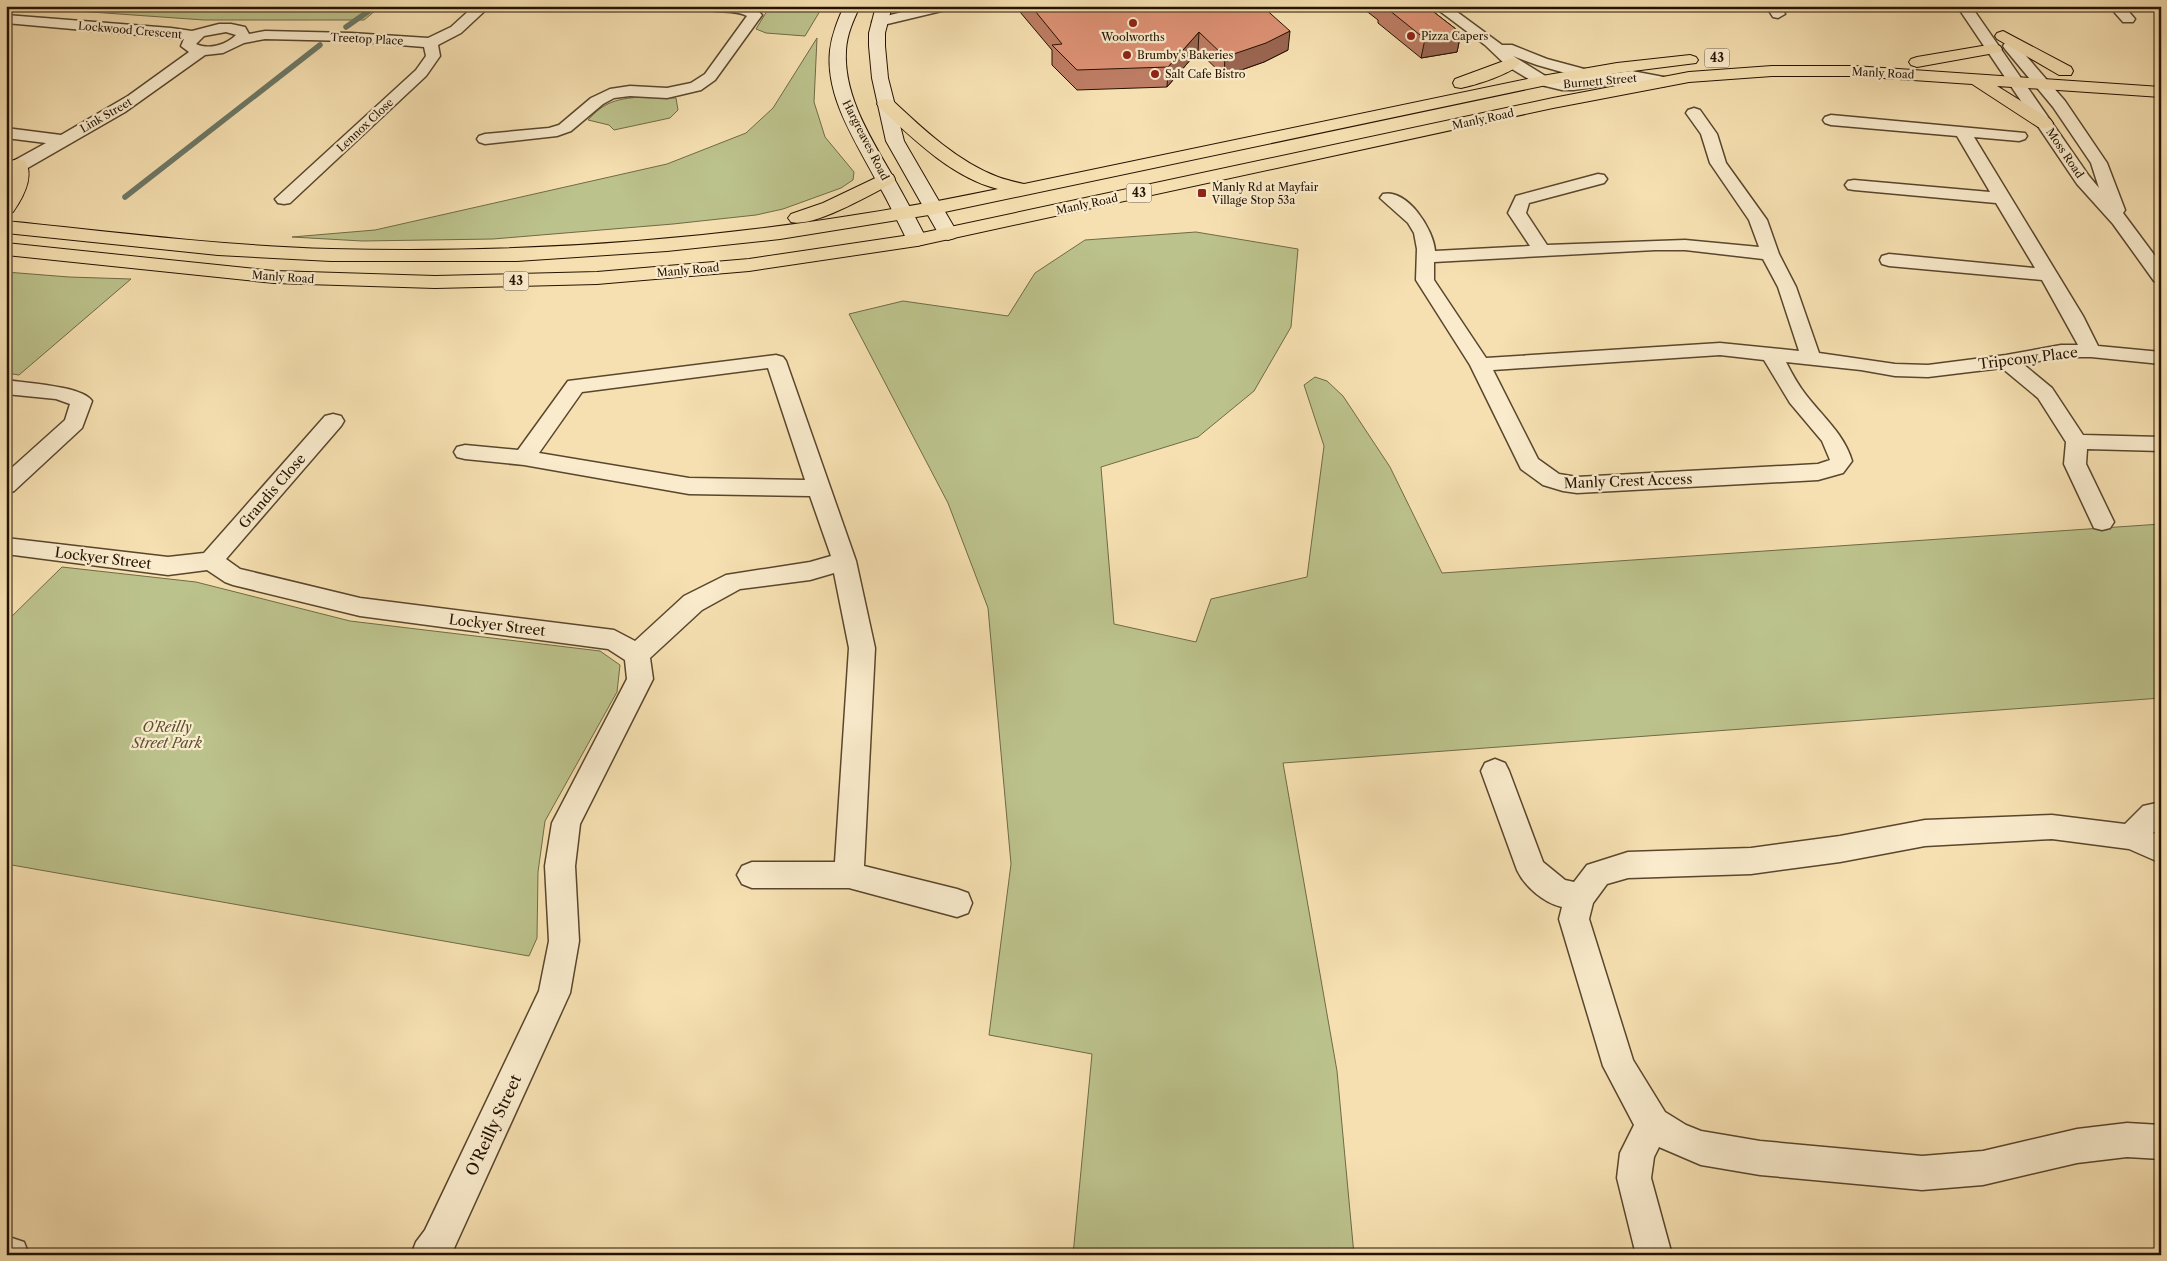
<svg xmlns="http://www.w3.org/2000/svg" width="2167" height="1261" font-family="'Libre Caslon Text',serif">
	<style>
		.green { fill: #bcc28c; stroke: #706a46 }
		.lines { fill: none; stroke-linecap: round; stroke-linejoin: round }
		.stream { stroke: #6d7967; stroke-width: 5.5 }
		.street-casing { stroke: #59462d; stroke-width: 3 }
		.secondary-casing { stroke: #251201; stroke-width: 2 }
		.primary-casing { stroke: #251201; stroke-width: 2 }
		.street { fill: #f9ebcc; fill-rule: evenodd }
		.secondary { fill: #f9ebcc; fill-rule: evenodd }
		.primary { fill: #f6e0b1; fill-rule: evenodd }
		.wall { fill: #bd7d64; stroke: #251201 }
		.shaded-wall { fill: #9a6651; stroke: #251201 }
		.building { fill: #dc9174; stroke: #251201 }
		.poi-dot { fill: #8f2418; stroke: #f9ebcc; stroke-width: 2 }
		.labels { text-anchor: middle; stroke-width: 4.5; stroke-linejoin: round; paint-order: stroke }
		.far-street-label { font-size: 11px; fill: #251201; stroke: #f9ebcc }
		.far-poi-label { font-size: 11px; fill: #251201; stroke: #f9ebcc; text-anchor: start }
		.shield { fill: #f9ebcc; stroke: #65533e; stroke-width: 1 }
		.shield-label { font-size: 12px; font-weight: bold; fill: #251201 }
		.street-label { font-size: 14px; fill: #251201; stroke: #f9ebcc }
		.park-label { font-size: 14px; font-style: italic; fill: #5a5032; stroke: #f9ebcc }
		.near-street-label { font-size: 16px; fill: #251201; stroke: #f9ebcc }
	</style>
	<rect width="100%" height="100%" fill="#f6e0b1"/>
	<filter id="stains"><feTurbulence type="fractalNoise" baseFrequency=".004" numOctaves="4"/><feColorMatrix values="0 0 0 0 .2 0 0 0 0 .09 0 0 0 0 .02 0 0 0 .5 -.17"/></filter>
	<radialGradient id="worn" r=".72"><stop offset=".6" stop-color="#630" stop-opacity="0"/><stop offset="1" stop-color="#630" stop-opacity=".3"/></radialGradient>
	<g class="green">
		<polygon points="6,6 381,6 364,20 204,20"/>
		<polygon points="770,6 823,6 805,36 766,33 756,29"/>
		<polygon points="817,38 814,102 825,137 854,172 853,180 841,188 783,209 756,215 673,224 493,239 362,241 292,237 375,230 667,164 746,133 773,108"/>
		<path d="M640 97 676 98 678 110 670 118 614 130 609 125 588 120C604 102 616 99 640 97Z"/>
		<polygon points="1196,232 1298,249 1291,327 1254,391 1198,437 1101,467 1114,624 1196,642 1211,599 1307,577 1324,446 1304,385 1315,377 1327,381 1343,396 1390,467 1442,573 2161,524 2161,698 1283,763 1337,1071 1354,1255 1073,1255 1092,1054 989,1035 1011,864 988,608 948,503 849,314 903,301 1008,316 1035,273 1085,240"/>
		<polygon points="6,272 69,277 131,279 19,375 6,373"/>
		<polygon points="62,567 196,582 350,621 600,651 620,665 617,692 545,821 538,872 537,938 529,956 6,864 6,622"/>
	</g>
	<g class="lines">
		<g class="stream">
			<polyline points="346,27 376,6"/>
			<polyline points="125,197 320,45"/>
		</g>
		<g class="street-casing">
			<g id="street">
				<path d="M474 6H490L461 33 438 45 440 56 426 76 290 203 284 204 278 203 275 199 416 70 426 56 424 47 351 41 265 39 244 43 223 53 205 55 125 112 12 177 6 178V165L46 143 6 138V128L61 135 128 96 189 52 181 46 184 39 6 23V15L171 28 192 31 219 24H231L245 27 249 34 265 31 351 33 428 38 451 27ZM226 32 236 35C226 45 209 50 196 44L204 36Z"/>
				<path d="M701 6H749L756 9 762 15 715 80 701 90 667 98 630 96 614 98 603 104 571 131 557 136 485 144 479 142 477 139 479 136 485 134 549 128 559 125 591 98 610 89 630 86 667 88 691 83 705 74 747 16C734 8 710 15 701 6Z"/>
				<polygon points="927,6 952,6 950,9 879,26 874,25 872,22 874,19"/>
				<polygon points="1433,6 1449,6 1502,45 1512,45 1547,59 1588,70 1591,73 1588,76 1583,78 1537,65 1513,56 1547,77 1562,80 1632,71 1669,78 1672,81 1669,84 1664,86 1632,81 1573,90 1562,90 1537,84 1507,66 1485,45"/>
				<polygon points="1766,6 1780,6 1785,14 1778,18 1773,17"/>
				<polygon points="1957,6 1971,6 2089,176 2099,188 2091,163 2053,107 2005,49 2003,46 2005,43 2015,43 2065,101 2107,163 2125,210 2123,213 2161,264 2161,283 2154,281 2113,224 2077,184"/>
				<polygon points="2109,6 2124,6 2135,19 2133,22 2123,22"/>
				<path d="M1694 108 1700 110 1717 134 1726 163 1767 220 1779 254 1796 287 1819 353 1895 364 1928 365 2006 355 2061 345H2078L2042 280 1889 266 1882 264 1880 260 1882 256 1889 254 2035 268 1996 203 1854 190 1848 189 1845 185 1848 181 1854 180 1990 192 1957 136 1831 125 1825 123 1823 120 1825 117 1831 115 2025 133 2027 136 2025 139 2019 141 1974 137 2083 316 2098 346 2161 352V364L2091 357H2061L2023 364 2052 388 2083 435 2161 437V451L2087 449 2086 464 2114 522 2110 528 2102 530 2094 528 2064 464 2066 442 2038 398 2002 368 1928 377 1895 376 1861 370 1786 362C1792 374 1798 385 1806 395 1823 417 1844 434 1852 461L1843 473 1818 480 1577 493 1563 491 1543 485 1521 469 1470 365 1416 280 1417 249 1414 233 1408 223 1380 198 1383 194C1407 188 1434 230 1435 251L1530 246 1508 213 1516 196 1598 174 1604 175 1607 179 1604 183 1529 203 1526 213 1547 245 1685 240 1759 247 1749 220 1710 163 1701 134 1686 113 1688 110ZM1655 250H1685L1763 259 1778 287 1799 351 1720 343 1486 358 1434 280V262ZM1720 355 1764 360 1790 403 1822 441 1830 460 1818 464 1577 477 1559 474 1538 459 1493 370Z"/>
				<path d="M776 355 783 357 786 361 856 561 875 648 864 866 957 889 968 893 972 903 968 913 957 917 849 888H752L742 884 737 875 742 866 752 862H835L849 648 834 573 810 580 740 589 702 610 650 658 653 679 580 824 575 866 579 941 570 993 565 1004 451 1255H411L416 1242 425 1230 539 991 549 941 545 866 552 823 627 679 625 660 608 649 360 616 233 585 225 582 207 570 168 575 6 554V538L168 557 204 553 325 416 333 414 341 416 344 421 341 426 226 559 240 569 360 598 614 630 635 641 684 596 726 575 810 562 831 556 810 496 689 494 524 465 465 459 457 457 454 452 457 447 465 445 518 450 568 381ZM768 368 805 480 689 478 539 453 582 392Z"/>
				<path d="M6 380C25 383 83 386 92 401L82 428 14 491 6 494V473L65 420 70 404 56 399 6 394Z"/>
				<path d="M1495 759 1505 763 1509 771 1543 862 1565 880 1574 882 1587 865 1628 852 1751 848 1840 836 1925 820 2052 815 2125 824 2143 806 2161 802V826L2153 833 2161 836V863L2129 849 2052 839 1925 846 1840 862 1751 874 1628 878 1607 884 1593 903 1589 919 1633 1060 1665 1112 1686 1125 1701 1131 1760 1141 1922 1156 1983 1151 2077 1129 2127 1123 2161 1125V1159L2127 1157 2077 1163 1983 1185 1922 1190 1760 1175 1701 1165 1659 1147 1654 1157 1651 1178 1672 1255H1636L1617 1178 1620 1153 1634 1125 1603 1066 1559 919 1562 907C1544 903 1525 887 1517 870L1481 771 1485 763Z"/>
				<polygon points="6,1236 24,1242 29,1255 6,1255"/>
			</g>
		</g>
		<g class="secondary-casing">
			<g id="secondary">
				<path d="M844 6H860C853 21 847 34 846 50 843 98 874 143 896 182 907 201 917 221 927 240L924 244 917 246 910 244 907 240C897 220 888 201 877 182 856 142 825 97 830 50 832 34 838 20 844 6Z"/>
				<polygon points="876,6 892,6 885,33 885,46 888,78 904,141 958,234 955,238 948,240 941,238 886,141 872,78 869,46 869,33"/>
			</g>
		</g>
		<g class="primary-casing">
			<g id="primary">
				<polygon points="2003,31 2071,67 2073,71 2071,75 2059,75 1997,39 1995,36 1997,33"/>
				<polygon points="1994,44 2000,46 2002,49 2000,52 1917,67 1911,65 1909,62 1911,59 1917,57"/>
				<path d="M1690 55 1696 57 1698 60 1696 63 1617 73 1542 86 935 214 780 239 667 251 517 261H331L218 255 6 233V221C114 232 222 246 331 249 555 255 778 235 998 189 953 178 913 139 880 108L877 104 880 100 886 99 892 100C923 129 958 162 998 177 1006 180 1015 182 1024 184L1542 76 1617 63Z"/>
				<path d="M1512 58 1518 60 1520 63C1512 74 1475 85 1461 88L1455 87 1453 83 1455 79Z"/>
				<polygon points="1772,66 1854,66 2161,87 2161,97 1997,86 2050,119 2053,123 2050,127 2044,128 2038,127 1972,84 1854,76 1772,76 1689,82 1553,108 917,246 749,271 597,284 435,288 274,283 6,255 6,243 274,271 435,276 597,272 749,259 917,234 1553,98 1689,72"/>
				<path d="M18 159 25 161C35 177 22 199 13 212L6 214 9 165 11 161Z"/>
				<path d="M886 173 893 175 895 179 893 183C871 194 814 228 791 222L788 218 791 214 823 203Z"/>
			</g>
		</g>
		<use href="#street" class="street"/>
		<use href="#secondary" class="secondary"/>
		<use href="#primary" class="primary"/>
	</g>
	<g class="wall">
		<polygon points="1020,6 1262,6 1288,50 1264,62 1224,76 1198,51 1167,87 1077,90 1052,65 1052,50 1020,12"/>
		<polygon points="1360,6 1426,6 1461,33 1457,52 1421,58 1378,23 1378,20"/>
	</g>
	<g class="shaded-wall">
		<polygon points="1290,31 1288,50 1264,62 1224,76 1225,57"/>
		<polygon points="1199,32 1198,51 1167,87 1168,67"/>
		<polygon points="1461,33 1457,52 1421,58 1425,39"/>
	</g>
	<g class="building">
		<polygon points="1031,6 1262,6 1290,31 1266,43 1225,57 1199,32 1168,67 1077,70 1052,45 1062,44"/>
		<polygon points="1384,6 1426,6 1461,33 1425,39"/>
	</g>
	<g class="poi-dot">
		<circle cx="1133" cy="23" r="5"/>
		<circle cx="1411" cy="36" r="5"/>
		<circle cx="1127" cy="55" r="5"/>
		<circle cx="1155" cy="74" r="5"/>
		<rect x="1197" y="188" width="10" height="10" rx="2.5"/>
	</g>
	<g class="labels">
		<g class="far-street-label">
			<text transform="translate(130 30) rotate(5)" y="4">Lockwood Crescent</text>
			<text transform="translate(367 39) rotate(3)" y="4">Treetop Place</text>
			<text transform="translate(1883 73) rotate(3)" y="4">Manly Road</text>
			<text transform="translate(1600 81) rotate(-5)" y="4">Burnett Street</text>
			<text transform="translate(106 115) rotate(-30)" y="4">Link Street</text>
			<text transform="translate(1483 119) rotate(-12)" y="4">Manly Road</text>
			<text transform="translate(365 125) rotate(-43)" y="4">Lennox Close</text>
			<text transform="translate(866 140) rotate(63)" y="4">Hargreaves Road</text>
			<text transform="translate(2065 153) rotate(56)" y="4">Moss Road</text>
			<text transform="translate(1087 204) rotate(-12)" y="4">Manly Road</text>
			<text transform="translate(688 270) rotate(-5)" y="4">Manly Road</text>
			<text transform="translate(283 277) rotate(4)" y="4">Manly Road</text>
		</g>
		<g class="far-poi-label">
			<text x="1421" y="40">Pizza Capers</text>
			<text x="1133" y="41" text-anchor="middle">Woolworths</text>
			<text x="1137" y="59">Brumby's Bakeries</text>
			<text x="1165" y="78">Salt Cafe Bistro</text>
			<text x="1212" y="191">Manly Rd at Mayfair<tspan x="1212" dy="13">Village Stop 53a</tspan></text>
		</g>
		<g class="shield">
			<rect x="1704.5" y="48.5" width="25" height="19" rx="4"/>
			<rect x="1126.5" y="183.5" width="25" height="19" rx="4"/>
			<rect x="503.5" y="271.5" width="25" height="19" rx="4"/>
		</g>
		<g class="shield-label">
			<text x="1717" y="62">43</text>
			<text x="1139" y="197">43</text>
			<text x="516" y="285">43</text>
		</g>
		<g class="street-label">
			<text transform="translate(2028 358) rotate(-7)" y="5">Tripcony Place</text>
			<text transform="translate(1628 481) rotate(-2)" y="5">Manly Crest Access</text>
			<text transform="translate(272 491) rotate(-49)" y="5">Grandis Close</text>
			<text transform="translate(103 558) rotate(7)" y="5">Lockyer Street</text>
			<text transform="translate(497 625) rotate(7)" y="5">Lockyer Street</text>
		</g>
		<g class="park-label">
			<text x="167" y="732">O'Reilly<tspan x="167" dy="16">Street Park</tspan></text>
		</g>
		<g class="near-street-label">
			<text transform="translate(493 1125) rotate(-65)" y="6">O'Reilly Street</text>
		</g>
	</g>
	<rect width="2167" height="1261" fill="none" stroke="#f6e0b1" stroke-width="25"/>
	<rect x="8" y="8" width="2152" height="1246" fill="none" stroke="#251201" stroke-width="2.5"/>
	<rect x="12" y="12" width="2142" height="1236" fill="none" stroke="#251201"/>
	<rect width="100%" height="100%" filter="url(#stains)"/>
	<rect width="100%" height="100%" fill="url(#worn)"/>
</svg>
